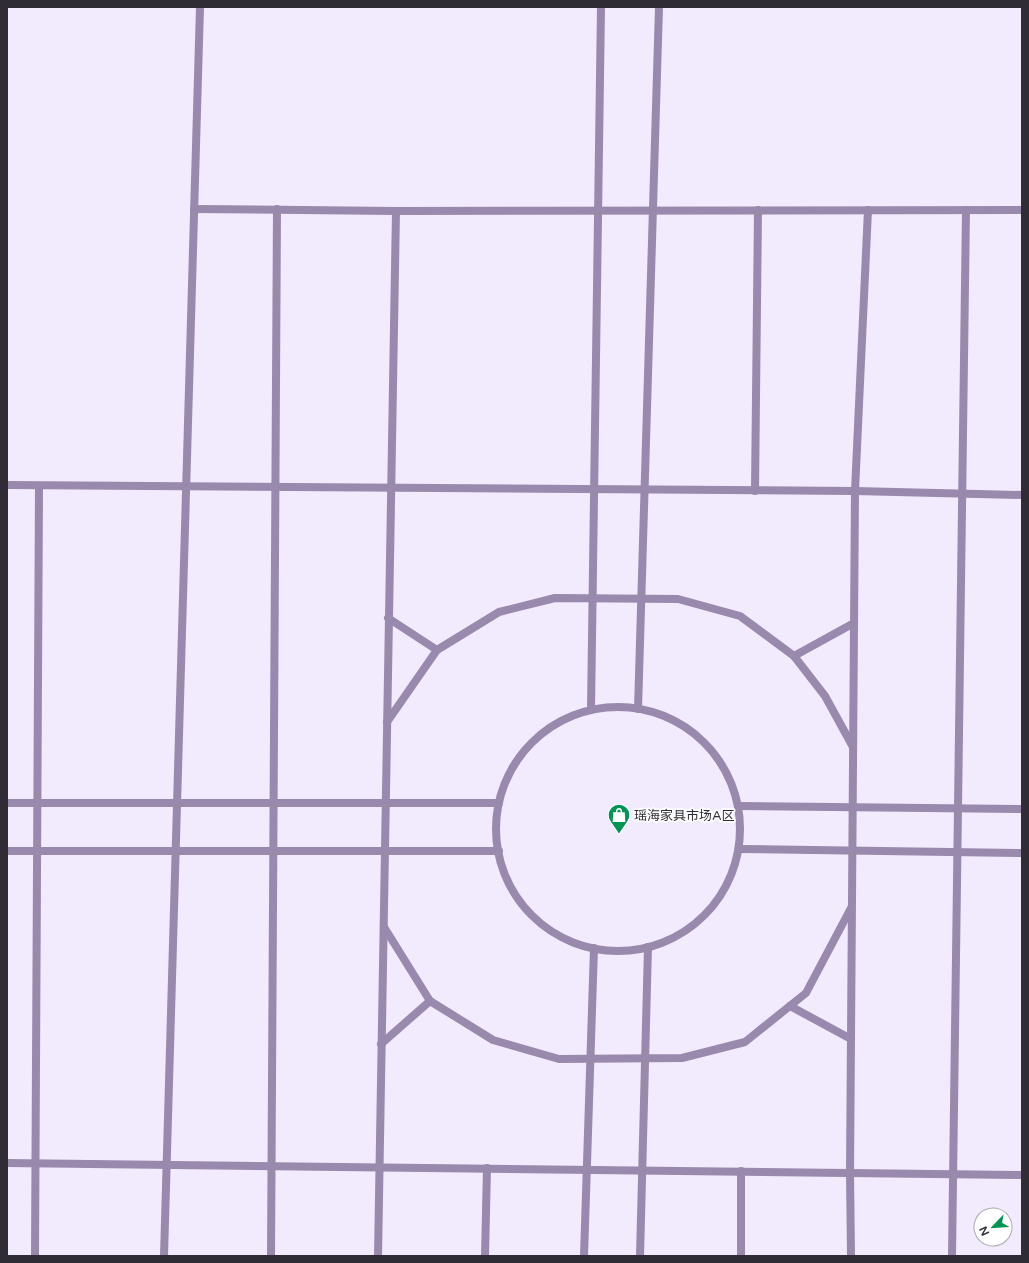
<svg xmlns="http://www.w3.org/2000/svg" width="1029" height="1263" font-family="'Varela Round','Noto Sans SC',sans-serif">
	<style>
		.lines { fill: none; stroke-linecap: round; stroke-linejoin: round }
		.service { stroke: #9989ac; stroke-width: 8 }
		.minor { stroke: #9989ac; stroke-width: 8 }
		.labels { text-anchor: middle; stroke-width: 3.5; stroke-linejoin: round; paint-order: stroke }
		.poi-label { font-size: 13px; fill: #302c35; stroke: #fff; text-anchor: start }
	</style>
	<rect width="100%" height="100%" fill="#f2eafd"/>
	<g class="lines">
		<g class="service">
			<polyline points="755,491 758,210"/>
			<polyline points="388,618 437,650"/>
			<polyline points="794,656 854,623"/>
			<circle cx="618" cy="829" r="122"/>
			<polyline points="591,709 601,7"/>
			<polyline points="638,709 659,7"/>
			<polyline points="387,722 437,650 499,612 555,598 678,599 740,616 794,656 825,696 853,747"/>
			<polyline points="384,927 430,1001 493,1040 559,1059 682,1058 745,1042 806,993 851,908"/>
			<polyline points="790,1006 851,1039"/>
			<polyline points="381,1044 430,1001"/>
			<polyline points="741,1171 741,1256"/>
			<polyline points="35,1256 39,486"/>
			<polyline points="164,1256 200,7"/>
			<polyline points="271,1256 277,209"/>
			<polyline points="378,1256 396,211"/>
			<polyline points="485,1256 487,1168"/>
			<polyline points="584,1256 594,948"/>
			<polyline points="640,1256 648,947"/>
			<polyline points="851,1256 850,1173 855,491 868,210"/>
			<polyline points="952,1256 966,210"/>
		</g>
		<g class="minor">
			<polyline points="194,209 396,211 1022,210"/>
			<polyline points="7,485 855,491 1022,495"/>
			<polyline points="7,803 499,803"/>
			<polyline points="740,806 1022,809"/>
			<polyline points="740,849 1022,853"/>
			<polyline points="7,851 499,851"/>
			<polyline points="7,1163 1022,1175"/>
		</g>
	</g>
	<defs>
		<g id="shop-pin" transform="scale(1.15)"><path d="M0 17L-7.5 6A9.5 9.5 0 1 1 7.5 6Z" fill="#009455" stroke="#fff"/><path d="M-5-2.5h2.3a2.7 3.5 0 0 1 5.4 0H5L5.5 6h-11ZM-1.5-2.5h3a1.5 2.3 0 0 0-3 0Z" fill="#fff"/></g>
	</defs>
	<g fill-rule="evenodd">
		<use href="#shop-pin" x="619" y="815"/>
	</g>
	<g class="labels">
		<g class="poi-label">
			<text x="634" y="820">瑶海家具市场A区</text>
		</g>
	</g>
	<rect width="1029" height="1263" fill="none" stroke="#302c35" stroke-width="16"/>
	<g transform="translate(993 1227) rotate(245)"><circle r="19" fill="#ffffff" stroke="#acabae"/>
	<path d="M0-3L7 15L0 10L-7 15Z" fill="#009455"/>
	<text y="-6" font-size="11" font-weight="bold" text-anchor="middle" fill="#302c35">N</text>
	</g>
</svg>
